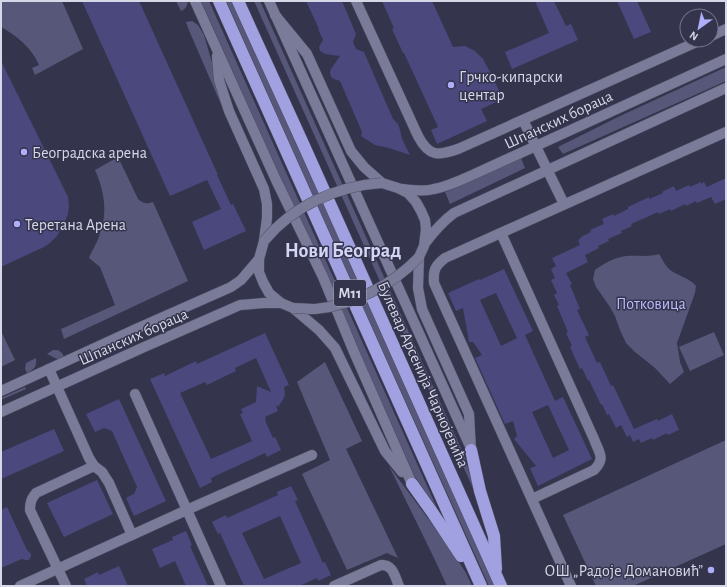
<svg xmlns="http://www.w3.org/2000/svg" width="727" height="587" font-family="'Alegreya Sans',sans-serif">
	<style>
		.green { fill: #575779 }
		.building { fill: #4a487d; fill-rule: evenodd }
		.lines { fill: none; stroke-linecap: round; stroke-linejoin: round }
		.minor-casing { stroke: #505065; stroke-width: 11 }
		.highway-casing { stroke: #505065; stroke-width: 13 }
		.minor { stroke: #7a7b98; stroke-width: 10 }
		.highway { stroke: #a1a1e1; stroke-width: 12 }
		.minor-bridge-casing { stroke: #505065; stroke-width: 11; stroke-linecap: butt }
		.minor-bridge { stroke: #7a7b98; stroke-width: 10 }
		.poi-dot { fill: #afaefa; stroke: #34344d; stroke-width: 1.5 }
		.labels { text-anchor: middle; stroke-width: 3; stroke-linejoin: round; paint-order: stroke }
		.shield { fill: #34344d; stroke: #a5a6b9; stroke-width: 1 }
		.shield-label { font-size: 15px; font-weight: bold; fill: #d6d7e7 }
		.poi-label { font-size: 16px; fill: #d6d7e7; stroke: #34344d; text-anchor: start }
		.street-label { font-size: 16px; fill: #d6d7e7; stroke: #34344d }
		.park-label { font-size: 16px; fill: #bcbcff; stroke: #34344d }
		.district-label { font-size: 20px; font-weight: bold; fill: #d5d6f6; stroke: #34344d }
	</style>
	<rect width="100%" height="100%" fill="#34344d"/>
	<g class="green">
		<path d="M1 1H62L83 49 35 75 32 68 39 65C32 48 17 36 1 27Z"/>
		<path d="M176 1H188C187 6 186 9 181 11Z"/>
		<polygon points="201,1 209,1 437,508 415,477"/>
		<polygon points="226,1 234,1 497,586 489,586 369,321"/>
		<polygon points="254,1 260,1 464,455 476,495"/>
		<polygon points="192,21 198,25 204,35 227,115 226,116 188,28 186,22"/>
		<polygon points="726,67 726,81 563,154 558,147 618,117"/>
		<path d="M118 157 138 199C144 204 147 204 153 202L188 281 64 339 61 329 115 305 100 267 89 258C92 250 98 242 100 233 108 212 104 190 95 170Z"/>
		<polygon points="521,158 525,168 450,204 445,192"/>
		<path d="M659 254C662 258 664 264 668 268 676 276 689 277 696 286L695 293 677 343 680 362 684 372 670 384 655 368 635 352 626 343 620 330 615 316 610 307 596 287 593 279 595 270C602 265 611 259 621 257 633 254 646 258 659 254Z"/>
		<polygon points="1,331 15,360 1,367"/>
		<polygon points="714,332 724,355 690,371 679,347"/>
		<polygon points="53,350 58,350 62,353 64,357 57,359 47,354"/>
		<path d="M36 358C37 366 34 370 27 373L25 369 26 363Z"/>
		<polygon points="325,362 362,441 346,449 398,558 387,553 347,570 302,474 330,460 297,382"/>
		<polygon points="25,387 26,389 1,400 1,398"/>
		<polygon points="726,440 726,544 633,586 596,586 563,515"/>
		<polygon points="389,466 447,544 466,573 472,586 447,586 434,558"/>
	</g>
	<g class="building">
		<polygon points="82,1 139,1 218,175 217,175 231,205 233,204 246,231 204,250 192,222 221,209 207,180 170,196"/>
		<polygon points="306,1 342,1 356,34 353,42 356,49 364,52 393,119 398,124 400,130 402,139 410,155 389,148 375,145 361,136 362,132 340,81 334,79 331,77 330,72 331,69 340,56 325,54 320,51 319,47 323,40 318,29 319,29"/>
		<polygon points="382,1 432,1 453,47 465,46 475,51 483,59 490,72 503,99 481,109 487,121 437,144 431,130 438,127 404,53 403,53 392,29 394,28"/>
		<polygon points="535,1 554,1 566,26 571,24 578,40 512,69 505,52 549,33"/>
		<polygon points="617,1 637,1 651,32 634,39"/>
		<polygon points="1,61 68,197 69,206 68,214 65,222 57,236 51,242 44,247 1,267"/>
		<polygon points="726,178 726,199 715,204 711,197 697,203 696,201 686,206 685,204 671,211 670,209 659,214 658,212 645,218 631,224 632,226 621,231 622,233 608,239 609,241 598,246 599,248 585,255 588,262 566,273 572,284 570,285 580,309 577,310 589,335 585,337 597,363 600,362 611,386 613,385 634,429 657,419 658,421 672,414 679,430 668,435 667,433 653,440 652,438 641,443 639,439 633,442 630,435 627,437 621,425 616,428 609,414 607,415 602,404 601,405 589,380 588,381 582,368 580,369 570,347 572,346 566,333 568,332 557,306 559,305 554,295 557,293 551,280 555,278 551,269 556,266 552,258 580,245 578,240 581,238 581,237 591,232 590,230 604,224 602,219 613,214 614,216 628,209 628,207 649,197 649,199 663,193 662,192 674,186 676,191 689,185 690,187 701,182 701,184 704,182 707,187"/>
		<path d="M504 269 533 331 525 335 555 401 563 397 592 459 538 486 530 468 536 466 514 439 517 436 513 421 505 424 475 358 482 355 473 342H469L463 308 456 311 448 293 479 279 480 280ZM496 293 517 338 501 346 480 300ZM548 405 569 450 553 458 532 412Z"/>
		<path d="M265 333 289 385 284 387 285 393 284 398 278 407 277 405 276 406 278 411 265 417 266 419 265 420 273 438 275 437 281 450 267 457 265 453 211 478 212 482 200 488 150 379 164 373 165 376 196 361 197 364ZM256 358 271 392 257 386 256 402 241 409 243 413 240 414 252 441 211 459 180 393 205 382 207 385 236 371 235 368Z"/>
		<polygon points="119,399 166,501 134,516 126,498 134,494 137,487 112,431 104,428 95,432 86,414"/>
		<polygon points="54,429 64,451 1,479 1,452"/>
		<polygon points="97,480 113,514 64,537 47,503"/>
		<path d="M291 486 298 500 295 501 323 563 325 562 331 575 318 581 317 578 299 586H244L220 533 218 534 212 522 226 515 227 518 278 495 277 492ZM280 516 301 563 264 579 242 533Z"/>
		<polygon points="7,507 27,550 31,554 31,556 29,560 25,560 22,559 1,568 1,510"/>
		<polygon points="186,531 192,545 190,546 208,586 186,586 175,561 160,568 152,549 173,540 172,537"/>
		<polygon points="119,566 128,586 87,586 84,579 98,572 99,575"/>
	</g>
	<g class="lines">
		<g class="minor-casing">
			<g id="minor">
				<polyline points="195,1 276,180 323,277 354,352 412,484"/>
				<polyline points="269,1 469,444"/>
				<path d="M356 1 418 136C429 157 438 156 458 149L701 40"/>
				<polyline points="275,15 307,54 351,151 364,167 382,183 398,188 408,193 416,202 421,211 425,220 426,229 424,246 419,257 418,288 422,309 469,414 471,450"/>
				<polyline points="711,36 726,29"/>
				<polyline points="217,56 219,80 229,111 264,189 267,204 267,218 264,241 259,259 259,272 263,282 269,293 281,303 293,308 319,330 335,348 385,451 402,472"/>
				<polyline points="523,120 564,204"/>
				<path d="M402 189C413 190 423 192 434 189 450 186 465 178 479 172L726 59"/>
				<path d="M501 233 594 439C599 453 606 458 594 470L532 499"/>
				<path d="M426 242C435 230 442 222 454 213L726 88"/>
				<polyline points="49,369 89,458 94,466 102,472 109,483 132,535"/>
				<polyline points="1,391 136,329 231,287 241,280 259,259"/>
				<polyline points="135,394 221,586"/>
				<polyline points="1,412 142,348 240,305 264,303 281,303"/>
				<polyline points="20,586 200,504 312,455"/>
				<path d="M66 586 30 510C30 503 31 499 36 493L94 466"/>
				<path d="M334 586 381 565C393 564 395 577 399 586"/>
				<path d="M571 586 434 283C433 270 435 266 445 258L726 132"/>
			</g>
		</g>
		<g class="highway-casing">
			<g id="highway">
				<polyline points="219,1 481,586"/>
				<polyline points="238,1 305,148 501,586"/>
				<polyline points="471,450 480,491 494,536 496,569"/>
				<polyline points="412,484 432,512 461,556"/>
			</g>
		</g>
		<use href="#minor" class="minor"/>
		<use href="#highway" class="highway"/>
		<g class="minor-bridge-casing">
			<g id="minor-bridge">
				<path d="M264 241C293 206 336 186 382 183"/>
				<path d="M293 308C300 308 308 309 315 309 352 306 394 284 419 257"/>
			</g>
		</g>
		<use href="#minor-bridge" class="minor-bridge"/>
	</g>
	<g class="poi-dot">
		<circle cx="451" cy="85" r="4"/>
		<circle cx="24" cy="152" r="4"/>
		<circle cx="17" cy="224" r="4"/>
		<circle cx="711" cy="570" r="4"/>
	</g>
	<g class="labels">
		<rect class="shield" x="334" y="280" width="32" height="26" rx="3"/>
		<g class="shield-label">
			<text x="350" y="298">M11</text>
		</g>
		<g class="poi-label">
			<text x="459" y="82">Грчко-кипарски<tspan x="459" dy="18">центар</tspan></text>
			<text x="32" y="158">Београдска арена</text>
			<text x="25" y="230">Теретана Арена</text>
			<text x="703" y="576" text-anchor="end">ОШ „Радоје Домановић”</text>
		</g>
		<g class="street-label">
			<text transform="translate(558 119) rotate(-25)" y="6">Шпанских бораца</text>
			<text transform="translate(133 336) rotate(-24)" y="6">Шпанских бораца</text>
			<text transform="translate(424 374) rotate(66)" y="6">Булевар Арсенија Чарнојевића</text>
		</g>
		<g class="park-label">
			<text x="651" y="309">Потковица</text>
		</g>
		<g class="district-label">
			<text x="343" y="257">Нови Београд</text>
		</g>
	</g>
	<rect width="727" height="587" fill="none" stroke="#d6d7e7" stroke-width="4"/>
	<g transform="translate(699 28) rotate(213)"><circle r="19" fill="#34344d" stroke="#75758b"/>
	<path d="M0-3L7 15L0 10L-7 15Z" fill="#afaefa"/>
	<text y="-6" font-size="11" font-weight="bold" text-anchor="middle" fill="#d6d7e7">N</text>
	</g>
</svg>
